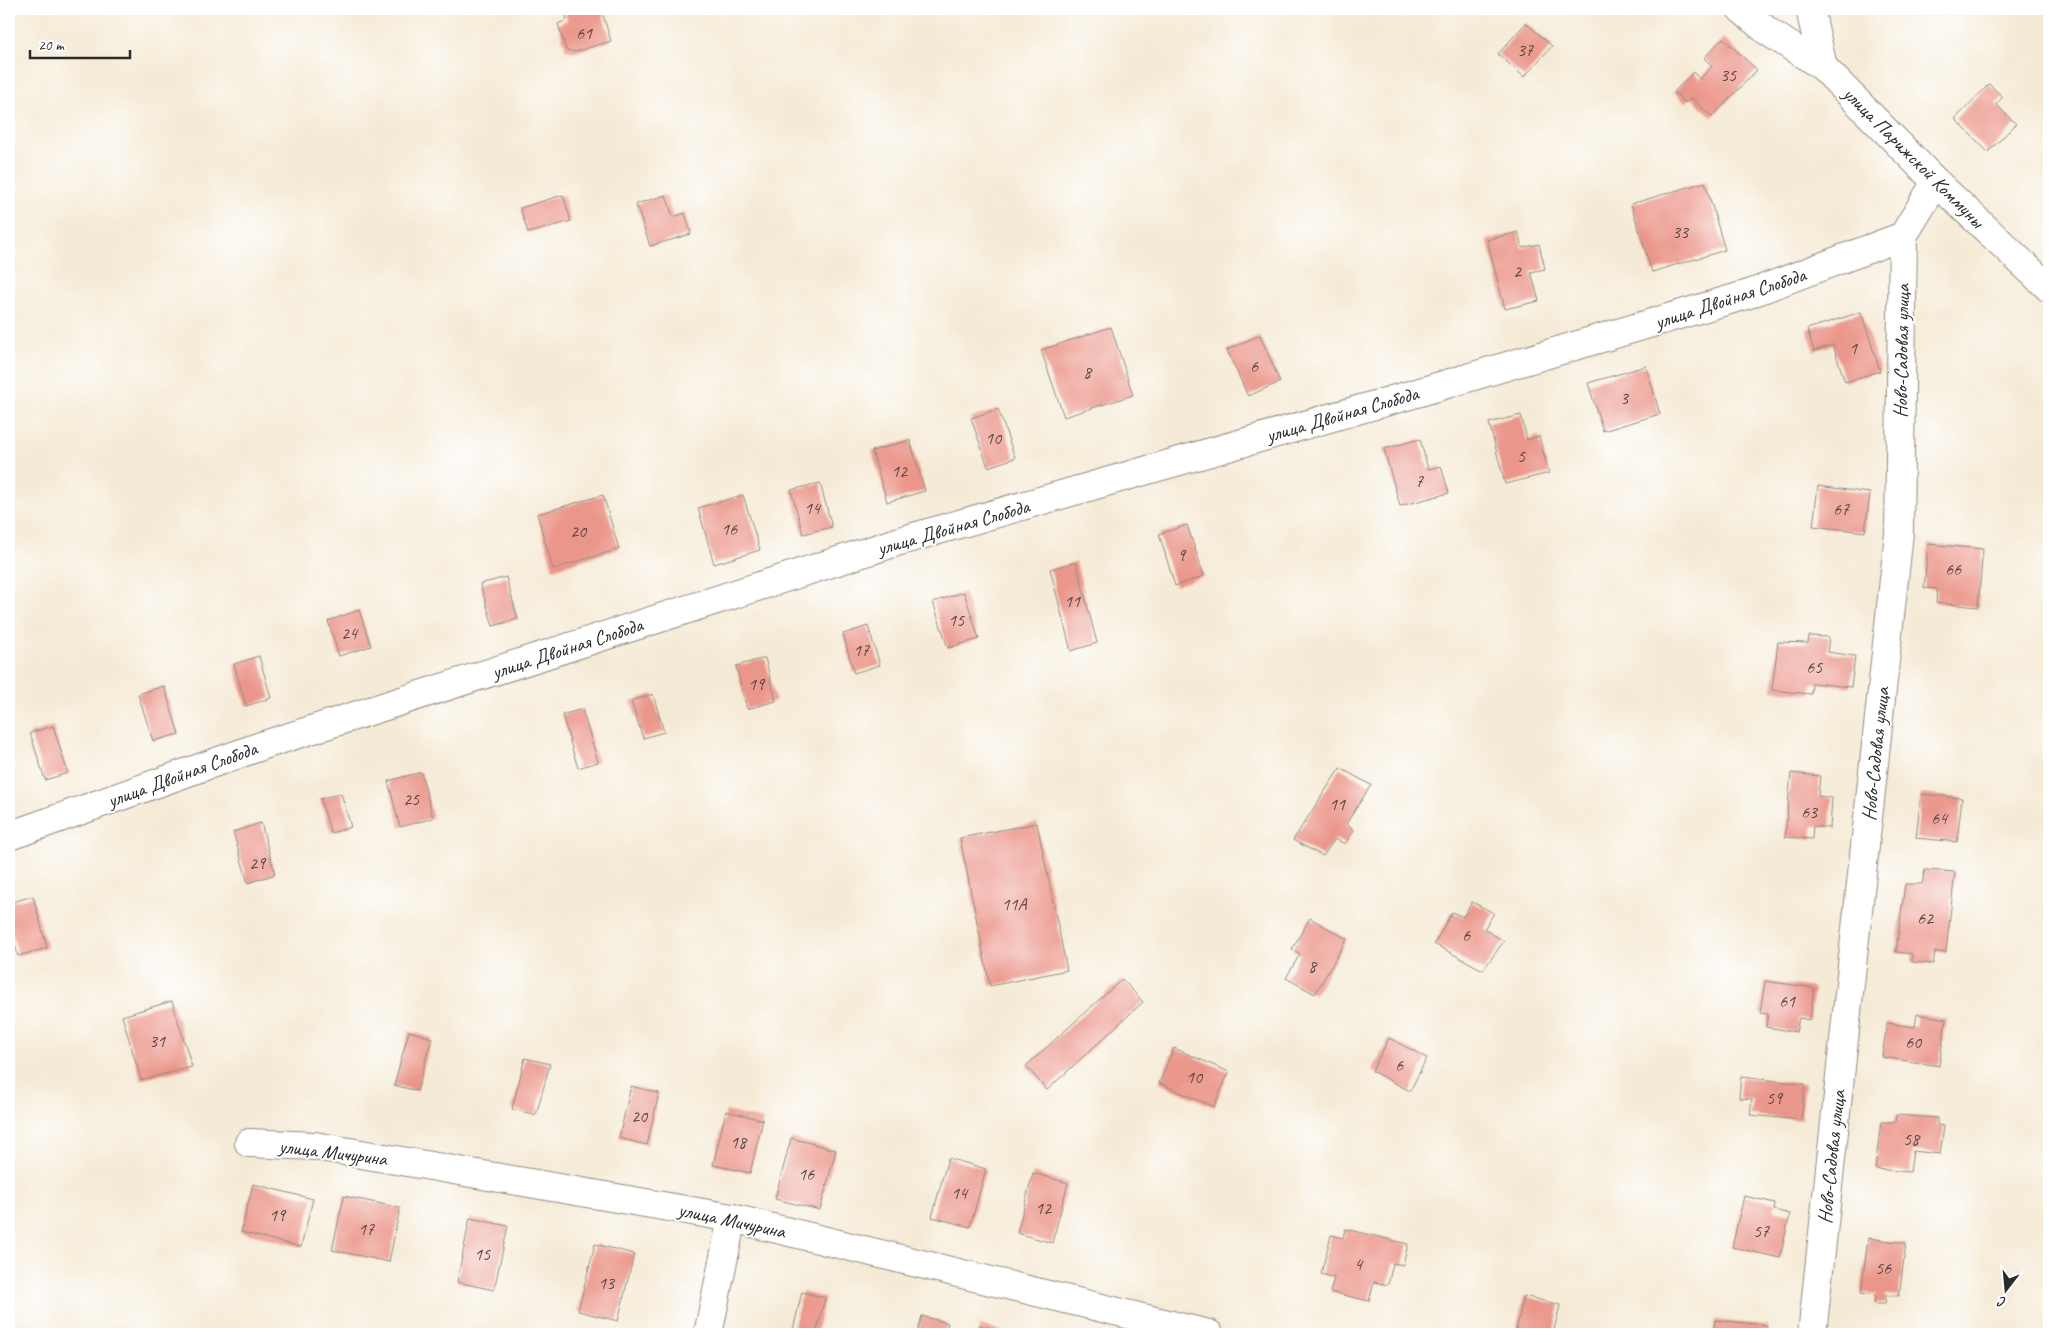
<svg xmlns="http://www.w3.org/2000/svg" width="2058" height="1343" font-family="Caveat,sans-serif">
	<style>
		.building { fill: #eb968a }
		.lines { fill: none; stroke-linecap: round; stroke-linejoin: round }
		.minor-casing { stroke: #908a80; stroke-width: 30 }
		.tertiary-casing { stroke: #908a80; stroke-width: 30 }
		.minor { stroke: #fff; stroke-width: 28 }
		.tertiary { stroke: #fff; stroke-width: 28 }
		.labels { text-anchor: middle; stroke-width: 4; stroke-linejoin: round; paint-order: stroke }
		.number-label { font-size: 18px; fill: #5b4643 }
		.street-label { font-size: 20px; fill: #2b2b2b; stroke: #fff }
	</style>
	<rect width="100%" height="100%" fill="#fff"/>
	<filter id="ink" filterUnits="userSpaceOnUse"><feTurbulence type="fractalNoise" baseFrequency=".02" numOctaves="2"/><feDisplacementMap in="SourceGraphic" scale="10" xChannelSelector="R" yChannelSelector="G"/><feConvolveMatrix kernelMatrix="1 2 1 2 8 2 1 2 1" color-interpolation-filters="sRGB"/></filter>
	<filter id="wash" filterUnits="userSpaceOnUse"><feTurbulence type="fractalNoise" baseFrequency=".0096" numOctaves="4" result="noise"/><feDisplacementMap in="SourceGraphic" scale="20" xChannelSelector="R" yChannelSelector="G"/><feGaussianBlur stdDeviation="1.12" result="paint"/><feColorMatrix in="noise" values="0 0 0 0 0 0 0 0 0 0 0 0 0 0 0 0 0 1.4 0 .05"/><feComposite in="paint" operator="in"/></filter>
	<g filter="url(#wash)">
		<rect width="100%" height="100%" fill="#f5ead5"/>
		<g id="blocks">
			<g class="building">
				<polygon points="564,9 601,9 611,41 575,52 566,50 558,24 567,20"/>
				<polygon points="1526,23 1552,46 1524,77 1498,54"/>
				<polygon points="1723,38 1757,70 1712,117 1691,97 1686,103 1674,92 1693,72 1700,79 1712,66 1704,58"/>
				<polygon points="1989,84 2003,97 1996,104 2016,124 1988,152 1955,119"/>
				<polygon points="1705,182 1725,250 1652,272 1631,204"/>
				<polygon points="563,195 571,221 528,233 520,208"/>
				<polygon points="666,195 673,217 685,213 691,234 650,246 636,204"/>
				<polygon points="1518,232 1522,248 1539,244 1545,269 1531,272 1539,301 1505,309 1487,240"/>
				<polygon points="1861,312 1880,371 1845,382 1833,345 1814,351 1807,329"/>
				<polygon points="1111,327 1133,395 1064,417 1041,350"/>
				<polygon points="1260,335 1280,382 1248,396 1227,350"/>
				<polygon points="1646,366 1660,414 1603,431 1588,383"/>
				<polygon points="998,409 1015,458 988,467 971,418"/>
				<polygon points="1521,415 1527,440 1539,436 1549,473 1505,484 1489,423"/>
				<polygon points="1420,439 1428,469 1441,466 1449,493 1400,506 1384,449"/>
				<polygon points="910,440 925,491 887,502 872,451"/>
				<polygon points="820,483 832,527 803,534 791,490"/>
				<polygon points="1818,486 1870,493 1865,532 1813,526"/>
				<polygon points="603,495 619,549 553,569 537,514"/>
				<polygon points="743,495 760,550 714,564 698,508"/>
				<polygon points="1187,525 1204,576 1175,586 1159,534"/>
				<polygon points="1928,544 1983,549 1978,607 1936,603 1937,589 1924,588"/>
				<polygon points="1076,562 1097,643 1071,651 1050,569"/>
				<polygon points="506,577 518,619 493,626 480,584"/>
				<polygon points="964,592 979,639 948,648 933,602"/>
				<polygon points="359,610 371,646 339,656 328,621"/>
				<polygon points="868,626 880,665 854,673 843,634"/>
				<polygon points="1809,636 1829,637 1827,652 1855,656 1851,687 1812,683 1811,694 1772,690 1778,642 1808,643"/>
				<polygon points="259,656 271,698 246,706 234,664"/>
				<polygon points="765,658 776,701 747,709 736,666"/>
				<polygon points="164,686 179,734 153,741 138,694"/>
				<polygon points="653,694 664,732 643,738 631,701"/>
				<polygon points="582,709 598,762 578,768 562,715"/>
				<polygon points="53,726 68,773 45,780 30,733"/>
				<polygon points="1340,768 1371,785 1346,824 1354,830 1345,844 1335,839 1323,856 1293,840"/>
				<polygon points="421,772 433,818 400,827 388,781"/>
				<polygon points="1791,773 1820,776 1818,796 1832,798 1830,828 1813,826 1812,839 1785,837"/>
				<polygon points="341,793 351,827 331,833 320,799"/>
				<polygon points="1921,794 1962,798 1957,842 1916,838"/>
				<polygon points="261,823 275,874 248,883 233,832"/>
				<polygon points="1037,823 1067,970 990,986 960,838"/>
				<polygon points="1925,870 1955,872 1946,952 1935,952 1933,964 1912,962 1912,954 1896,952 1905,884 1922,884"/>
				<polygon points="33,896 47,948 18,956 9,920 9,903"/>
				<polygon points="1472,902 1494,913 1484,929 1504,941 1483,970 1434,944 1452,912 1463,917"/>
				<polygon points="1310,918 1347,939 1315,994 1286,978 1300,954 1292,949"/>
				<polygon points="1122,979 1143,1002 1047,1090 1026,1066"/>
				<polygon points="1765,981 1814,988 1810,1020 1799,1018 1796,1032 1766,1027 1768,1014 1760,1013"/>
				<polygon points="172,1001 192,1067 141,1080 122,1016"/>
				<polygon points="1917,1014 1946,1019 1939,1066 1882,1057 1887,1023 1915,1027"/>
				<polygon points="409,1031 432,1038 417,1091 394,1085"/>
				<polygon points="1389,1038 1427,1058 1410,1091 1372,1071"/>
				<polygon points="1174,1048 1229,1072 1214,1107 1159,1083"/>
				<polygon points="525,1058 550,1064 536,1115 512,1109"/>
				<polygon points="1741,1077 1805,1084 1801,1120 1750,1115 1752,1099 1739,1098"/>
				<polygon points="631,1086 659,1093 647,1145 619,1138"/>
				<polygon points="726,1111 763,1120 750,1173 713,1165"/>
				<polygon points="1896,1115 1937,1118 1937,1125 1944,1126 1940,1154 1913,1151 1910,1172 1875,1169 1881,1122 1895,1122"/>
				<polygon points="791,1138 836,1150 820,1210 775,1199"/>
				<polygon points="948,1158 986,1169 970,1227 932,1217"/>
				<polygon points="1033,1173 1068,1183 1052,1243 1017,1233"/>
				<polygon points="253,1184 313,1199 301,1247 241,1232"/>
				<polygon points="344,1196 400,1208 389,1262 332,1250"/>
				<polygon points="1744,1196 1775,1203 1774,1210 1790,1214 1780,1258 1732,1247"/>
				<polygon points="470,1218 508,1226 494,1290 457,1282"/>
				<polygon points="1345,1229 1408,1244 1403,1265 1393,1263 1388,1285 1374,1282 1369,1301 1330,1292 1334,1278 1321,1274 1331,1235 1343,1238"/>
				<polygon points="1868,1238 1906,1243 1899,1296 1886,1295 1885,1304 1874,1304 1875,1295 1861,1293"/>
				<polygon points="595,1244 634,1254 618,1321 578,1311"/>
				<polygon points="802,1292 825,1298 816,1334 792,1334"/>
				<polygon points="1524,1296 1560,1305 1553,1334 1515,1334"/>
				<polygon points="922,1316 948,1323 945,1334 917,1334"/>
				<polygon points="1715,1320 1767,1325 1766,1334 1713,1334"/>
				<polygon points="980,1325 1011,1334 977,1334"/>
			</g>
		</g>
	</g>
	<g filter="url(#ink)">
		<use href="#blocks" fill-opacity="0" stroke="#908a80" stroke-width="1"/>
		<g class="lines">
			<g class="minor-casing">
				<g id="minor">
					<polyline points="1741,9 1767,31 1823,67"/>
					<polyline points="9,836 264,745 900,541 1420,392 1749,294 1903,236"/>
					<polyline points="249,1143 315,1146 732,1218 1209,1334"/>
					<polyline points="708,1334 732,1218"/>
					<polyline points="1812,1334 1899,533 1903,236 1936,182"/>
				</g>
			</g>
			<g class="tertiary-casing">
				<polyline id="tertiary" points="1810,9 1823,67 1936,182 2049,288"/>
			</g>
			<use href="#minor" class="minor"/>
			<use href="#tertiary" class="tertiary"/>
		</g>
	</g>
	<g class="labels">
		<g class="number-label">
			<text x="584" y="39">61</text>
			<text x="1525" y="56">37</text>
			<text x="1728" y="81">35</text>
			<text x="1680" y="238">33</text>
			<text x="1517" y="277">2</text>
			<text x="1853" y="354">1</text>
			<text x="1254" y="372">6</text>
			<text x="1087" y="378">8</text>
			<text x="1624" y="404">3</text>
			<text x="993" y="444">10</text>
			<text x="1521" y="462">5</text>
			<text x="899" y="477">12</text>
			<text x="1419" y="487">7</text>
			<text x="812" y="514">14</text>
			<text x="1841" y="515">67</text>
			<text x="729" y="535">16</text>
			<text x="578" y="537">20</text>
			<text x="1181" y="561">9</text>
			<text x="1953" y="575">66</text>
			<text x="1072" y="607">11</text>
			<text x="956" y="626">15</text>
			<text x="349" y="639">24</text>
			<text x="861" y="656">17</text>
			<text x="1814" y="673">65</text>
			<text x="756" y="690">19</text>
			<text x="411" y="805">25</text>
			<text x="1337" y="810">11</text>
			<text x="1809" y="818">63</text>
			<text x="1939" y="824">64</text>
			<text x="257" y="869">29</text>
			<text x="1014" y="910">11А</text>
			<text x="1925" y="924">62</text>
			<text x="1466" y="941">6</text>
			<text x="1312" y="972">8</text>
			<text x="1787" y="1007">61</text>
			<text x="157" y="1047">31</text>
			<text x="1913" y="1048">60</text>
			<text x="1399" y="1071">6</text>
			<text x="1194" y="1083">10</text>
			<text x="1774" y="1104">59</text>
			<text x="639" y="1122">20</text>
			<text x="1911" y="1145">58</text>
			<text x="738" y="1148">18</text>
			<text x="806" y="1180">16</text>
			<text x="959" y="1199">14</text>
			<text x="1043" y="1214">12</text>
			<text x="277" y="1221">19</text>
			<text x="366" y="1235">17</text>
			<text x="1761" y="1237">57</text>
			<text x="482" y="1260">15</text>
			<text x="1358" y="1270">4</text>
			<text x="1883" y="1274">56</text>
			<text x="606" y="1289">13</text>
		</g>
		<g class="street-label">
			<text transform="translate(1914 157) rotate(45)" y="7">улица Парижской Коммуны</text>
			<text transform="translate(1730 298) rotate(-18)" y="7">улица Двойная Слобода</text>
			<text transform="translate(1901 351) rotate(-89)" y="7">Ново-Садовая улица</text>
			<text transform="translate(1342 414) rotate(-16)" y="7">улица Двойная Слобода</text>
			<text transform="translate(953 527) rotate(-16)" y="7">улица Двойная Слобода</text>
			<text transform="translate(567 648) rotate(-18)" y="7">улица Двойная Слобода</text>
			<text transform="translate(1875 754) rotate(-84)" y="7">Ново-Садовая улица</text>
			<text transform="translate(182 774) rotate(-20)" y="7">улица Двойная Слобода</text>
			<text transform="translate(333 1152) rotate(7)" y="7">улица Мичурина</text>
			<text transform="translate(1831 1157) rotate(-84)" y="7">Ново-Садовая улица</text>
			<text transform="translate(732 1220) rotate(12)" y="7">улица Мичурина</text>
		</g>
	</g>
	<rect width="2058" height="1343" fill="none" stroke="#fff" stroke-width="30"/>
	<g transform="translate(2006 1290) rotate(196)" stroke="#ffffff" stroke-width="4" paint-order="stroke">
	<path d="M0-4L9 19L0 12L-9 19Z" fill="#2b2b2b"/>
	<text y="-8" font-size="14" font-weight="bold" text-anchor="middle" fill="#2b2b2b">С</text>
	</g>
	<path d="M30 50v8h100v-8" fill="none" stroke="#2b2b2b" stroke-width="2.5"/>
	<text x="38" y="50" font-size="15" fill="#2b2b2b" stroke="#ffffff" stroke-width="4" paint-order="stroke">20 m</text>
</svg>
